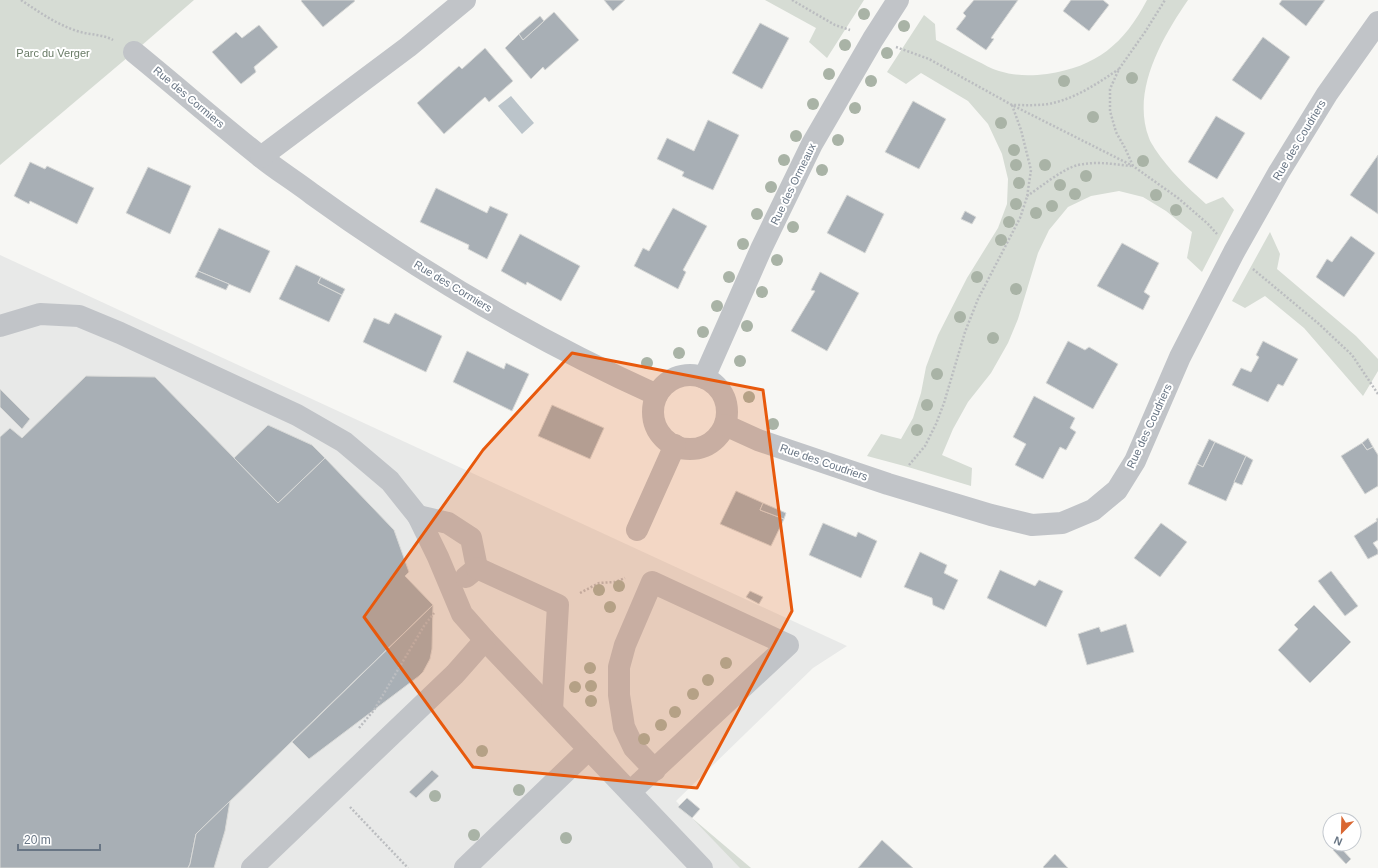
<svg xmlns="http://www.w3.org/2000/svg" width="1378" height="868" font-family="Helvetica,sans-serif">
	<style>
		.built { fill: #e8e9e8 }
		.green { fill: #d6dcd4 }
		.water { fill: #bbc4ca }
		.building { fill: #a8afb5; stroke: #d8d9d7 }
		.lines { fill: none; stroke-linecap: round; stroke-linejoin: round }
		.path { stroke: #bbbdc0; stroke-width: 2.5; stroke-dasharray: 2 2; stroke-linecap: butt }
		.minor { stroke: #c1c4c8; stroke-width: 22 }
		.tree { fill: #a9b3a6 }
		.marked { fill: #e8590c; fill-opacity: 0.2; stroke: #e8590c; stroke-width: 3; stroke-linejoin: round }
		.labels { text-anchor: middle; stroke-width: 4; stroke-linejoin: round; paint-order: stroke }
		.park-label { font-size: 11px; fill: #697b66; stroke: #fff }
		.street-label { font-size: 11px; fill: #687584; stroke: #fff }
	</style>
	<rect width="100%" height="100%" fill="#f7f7f4"/>
	<polygon class="built" points="0,255 847,646 813,668 676,801 692,818 749,868 0,868"/>
	<g class="green">
		<polygon points="0,0 194,0 134,52 0,165"/>
		<polygon points="765,0 864,0 827,58 809,42 816,28"/>
		<path d="M1147 0H1188C1162 38 1131 91 1149 138 1150 142 1153 145 1155 149 1169 170 1187 187 1206 204L1223 197 1234 210 1202 272 1187 258 1192 232 1166 211 1143 197 1119 191 1091 196 1068 207 1049 230 1038 253 1018 319 1008 343 991 373 968 402 953 429 942 455 972 468 971 486 908 467 867 456 881 434 901 439 913 418 921 393 926 367 938 335 967 278 998 228 1007 204 1008 179 1002 154 988 124 968 101 921 73 906 84 887 72 924 15 935 24 936 40C950 47 963 54 977 61 984 64 991 69 999 71 1015 76 1030 76 1047 74 1096 67 1124 44 1147 0Z"/>
		<polygon points="1270,232 1280,254 1277,269 1356,336 1378,359 1378,371 1363,396 1304,328 1265,296 1245,308 1232,301"/>
		<polygon points="692,818 751,868 740,868"/>
	</g>
	<polygon class="water" points="511,96 534,123 522,134 498,106"/>
	<g class="building">
		<polygon points="302,0 354,0 355,1 323,27 301,1"/>
		<polygon points="604,0 625,0 613,11"/>
		<polygon points="974,0 1018,0 991,38 994,39 986,50 956,29 966,16 963,13"/>
		<polygon points="1071,0 1103,0 1109,5 1089,31 1063,11"/>
		<polygon points="1282,0 1325,0 1306,26 1279,4"/>
		<polygon points="554,12 579,40 545,70 543,67 531,79 505,48 519,34 523,40"/>
		<polygon points="540,16 544,21 523,40 519,34"/>
		<polygon points="760,23 789,38 762,89 732,73"/>
		<polygon points="259,25 278,47 254,67 256,72 241,84 212,52 236,32 242,38"/>
		<polygon points="1263,37 1290,57 1261,100 1232,80"/>
		<polygon points="485,48 513,81 489,102 485,97 444,134 417,103 459,66 462,69"/>
		<polygon points="913,101 946,119 919,169 885,152"/>
		<polygon points="1216,116 1245,133 1217,179 1188,162"/>
		<polygon points="708,120 739,135 713,190 682,176 684,172 657,159 667,138 694,151"/>
		<polygon points="1378,155 1378,214 1350,195"/>
		<polygon points="30,162 45,169 47,166 94,188 77,224 30,201 29,204 14,196"/>
		<polygon points="148,167 191,186 170,234 126,213"/>
		<polygon points="436,188 487,213 490,206 508,214 487,259 468,249 469,245 420,222"/>
		<polygon points="847,195 884,214 865,253 827,233"/>
		<polygon points="673,208 707,226 683,270 686,272 678,289 634,266 643,248 649,251"/>
		<polygon points="965,211 976,217 972,224 961,219"/>
		<polygon points="219,228 270,251 250,293 198,271"/>
		<polygon points="520,234 580,266 561,301 527,282 526,285 501,271"/>
		<polygon points="1351,236 1375,253 1344,297 1316,277 1327,259 1332,262"/>
		<polygon points="1122,243 1159,263 1144,292 1150,296 1143,310 1097,286"/>
		<polygon points="296,265 321,277 318,283 342,295 329,322 279,299"/>
		<polygon points="198,271 229,284 226,290 195,277"/>
		<polygon points="820,272 859,293 827,351 791,331 815,291 811,290"/>
		<polygon points="321,277 345,289 342,295 318,283"/>
		<polygon points="395,313 442,336 426,372 363,342 374,318 389,324"/>
		<polygon points="1068,341 1085,350 1089,347 1118,364 1093,409 1046,383"/>
		<polygon points="1263,341 1298,359 1283,386 1278,384 1268,402 1232,385 1241,368 1251,372 1259,357 1256,355"/>
		<polygon points="467,351 504,369 506,363 529,374 512,411 453,382"/>
		<polygon points="86,376 155,377 278,503 325,458 394,530 409,572 405,576 433,605 196,834 190,864 188,868 0,868 0,437 10,428 22,438"/>
		<polygon points="0,389 30,419 22,429 0,407"/>
		<polygon points="1034,396 1075,418 1070,428 1076,432 1066,450 1060,447 1043,479 1015,465 1026,444 1013,437"/>
		<polygon points="552,405 604,428 590,459 538,436"/>
		<polygon points="268,425 312,445 325,458 278,503 234,458"/>
		<polygon points="1368,438 1373,447 1367,450 1362,443"/>
		<polygon points="1209,439 1215,442 1203,467 1197,464"/>
		<polygon points="1215,442 1246,456 1226,501 1188,484 1197,464 1203,467"/>
		<polygon points="1362,443 1367,450 1373,447 1378,455 1378,486 1365,494 1341,456"/>
		<polygon points="1246,456 1253,460 1242,485 1234,482"/>
		<polygon points="736,491 763,503 760,510 784,519 771,546 720,524"/>
		<polygon points="763,503 786,513 784,519 760,510"/>
		<polygon points="1378,518 1378,540 1373,543 1378,550 1378,554 1368,559 1354,536 1377,521 1376,519"/>
		<polygon points="823,523 856,537 858,532 877,541 861,578 809,555"/>
		<polygon points="1161,523 1187,542 1160,577 1134,558"/>
		<polygon points="920,552 947,565 944,573 958,580 944,610 933,605 932,598 904,587"/>
		<polygon points="1000,570 1035,586 1039,580 1063,591 1046,627 987,598"/>
		<polygon points="1331,571 1358,606 1345,616 1318,581"/>
		<polygon points="750,591 763,597 759,604 746,597"/>
		<polygon points="433,605 432,649 430,659 423,672 419,676 309,759 292,742"/>
		<polygon points="1314,605 1351,642 1310,683 1278,650 1298,629 1294,625"/>
		<polygon points="1126,624 1134,652 1087,665 1078,634 1099,627 1101,632"/>
		<polygon points="432,770 439,776 416,798 409,792"/>
		<polygon points="687,798 700,809 692,818 678,807"/>
		<polygon points="230,801 225,831 214,868 188,868 190,864 196,834"/>
		<polygon points="882,840 913,868 858,868"/>
		<polygon points="1338,845 1351,859 1346,864 1333,850"/>
		<polygon points="1055,854 1068,868 1044,868 1043,867"/>
	</g>
	<g class="lines">
		<g class="path">
			<path d="M21 0C39 12 56 24 77 31 89 35 102 34 113 40"/>
			<polyline points="792,0 835,25 850,30"/>
			<polyline points="896,47 929,59 1012,105 1133,166 1178,198 1208,224 1217,234"/>
			<polyline points="1133,166 1125,148 1116,132 1110,111 1110,89 1119,69 1145,32 1165,0"/>
			<path d="M1027 196C1041 187 1062 169 1078 165 1096 161 1113 164 1131 166"/>
			<polyline points="1253,269 1319,324 1352,355 1378,394"/>
			<path d="M909 465 925 446 936 424 944 403 965 332 978 299 1020 218 1027 197 1031 170 1021 130 1012 105C1026 105 1040 106 1053 103 1078 97 1098 83 1119 69"/>
			<polyline points="580,593 599,583 615,582 625,578"/>
			<polyline points="359,728 374,710 424,626 434,613"/>
			<polyline points="350,807 408,868"/>
		</g>
		<g class="minor">
			<path d="M134 52C177 87 218 123 261 157 277 170 295 181 312 194 420 272 535 340 657 395"/>
			<polyline points="261,157 408,47 465,0"/>
			<polyline points="0,326 40,314 79,316 120,333 297,415 344,442 390,481 418,516 438,557 462,614 485,640 702,868"/>
			<circle cx="690" cy="412" r="37"/>
			<polyline points="704,378 762,247 812,144 873,39 898,0"/>
			<polyline points="725,425 758,440 888,484 991,515 1032,525 1062,523 1093,510 1117,490 1135,461 1180,357 1234,252 1279,172 1327,94 1378,22"/>
			<polyline points="418,516 448,523 471,538 477,568 466,577"/>
			<polyline points="637,530 675,445"/>
			<polyline points="477,568 558,605 552,710"/>
			<polyline points="630,792 788,645 652,582 625,645 619,667 619,695 624,727 634,748 655,770"/>
			<polyline points="252,868 455,674 485,640"/>
			<polyline points="465,868 589,749"/>
		</g>
	</g>
	<g class="tree">
		<circle cx="864" cy="14" r="6"/>
		<circle cx="904" cy="26" r="6"/>
		<circle cx="845" cy="45" r="6"/>
		<circle cx="887" cy="53" r="6"/>
		<circle cx="829" cy="74" r="6"/>
		<circle cx="1132" cy="78" r="6"/>
		<circle cx="871" cy="81" r="6"/>
		<circle cx="1064" cy="81" r="6"/>
		<circle cx="813" cy="104" r="6"/>
		<circle cx="855" cy="108" r="6"/>
		<circle cx="1093" cy="117" r="6"/>
		<circle cx="1001" cy="123" r="6"/>
		<circle cx="796" cy="136" r="6"/>
		<circle cx="838" cy="140" r="6"/>
		<circle cx="1014" cy="150" r="6"/>
		<circle cx="784" cy="160" r="6"/>
		<circle cx="1143" cy="161" r="6"/>
		<circle cx="1016" cy="165" r="6"/>
		<circle cx="1045" cy="165" r="6"/>
		<circle cx="822" cy="170" r="6"/>
		<circle cx="1086" cy="176" r="6"/>
		<circle cx="1019" cy="183" r="6"/>
		<circle cx="1060" cy="185" r="6"/>
		<circle cx="771" cy="187" r="6"/>
		<circle cx="1075" cy="194" r="6"/>
		<circle cx="1156" cy="195" r="6"/>
		<circle cx="1016" cy="204" r="6"/>
		<circle cx="1052" cy="206" r="6"/>
		<circle cx="1176" cy="210" r="6"/>
		<circle cx="1036" cy="213" r="6"/>
		<circle cx="757" cy="214" r="6"/>
		<circle cx="1009" cy="222" r="6"/>
		<circle cx="793" cy="227" r="6"/>
		<circle cx="1001" cy="240" r="6"/>
		<circle cx="743" cy="244" r="6"/>
		<circle cx="777" cy="260" r="6"/>
		<circle cx="729" cy="277" r="6"/>
		<circle cx="977" cy="277" r="6"/>
		<circle cx="1016" cy="289" r="6"/>
		<circle cx="762" cy="292" r="6"/>
		<circle cx="717" cy="306" r="6"/>
		<circle cx="960" cy="317" r="6"/>
		<circle cx="747" cy="326" r="6"/>
		<circle cx="703" cy="332" r="6"/>
		<circle cx="993" cy="338" r="6"/>
		<circle cx="679" cy="353" r="6"/>
		<circle cx="740" cy="361" r="6"/>
		<circle cx="647" cy="363" r="6"/>
		<circle cx="937" cy="374" r="6"/>
		<circle cx="749" cy="397" r="6"/>
		<circle cx="927" cy="405" r="6"/>
		<circle cx="773" cy="424" r="6"/>
		<circle cx="917" cy="430" r="6"/>
		<circle cx="619" cy="586" r="6"/>
		<circle cx="599" cy="590" r="6"/>
		<circle cx="610" cy="607" r="6"/>
		<circle cx="726" cy="663" r="6"/>
		<circle cx="590" cy="668" r="6"/>
		<circle cx="708" cy="680" r="6"/>
		<circle cx="591" cy="686" r="6"/>
		<circle cx="575" cy="687" r="6"/>
		<circle cx="693" cy="694" r="6"/>
		<circle cx="591" cy="701" r="6"/>
		<circle cx="675" cy="712" r="6"/>
		<circle cx="661" cy="725" r="6"/>
		<circle cx="644" cy="739" r="6"/>
		<circle cx="482" cy="751" r="6"/>
		<circle cx="519" cy="790" r="6"/>
		<circle cx="435" cy="796" r="6"/>
		<circle cx="474" cy="835" r="6"/>
		<circle cx="566" cy="838" r="6"/>
	</g>
	<path class="marked" d="M572 353 763 390 792 611 697 788 473 767 364 617 483 450Z"/>
	<g class="labels">
		<g class="park-label">
			<text x="53" y="57">Parc du Verger</text>
		</g>
		<g class="street-label">
			<text transform="translate(189 97) rotate(40)" y="4">Rue des Cormiers</text>
			<text transform="translate(1299 140) rotate(-59)" y="4">Rue des Coudriers</text>
			<text transform="translate(793 184) rotate(-64)" y="4">Rue des Ormeaux</text>
			<text transform="translate(453 286) rotate(31)" y="4">Rue des Cormiers</text>
			<text transform="translate(1149 426) rotate(-65)" y="4">Rue des Coudriers</text>
			<text transform="translate(824 462) rotate(19)" y="4">Rue des Coudriers</text>
		</g>
	</g>
	<g transform="translate(1342 832) rotate(203)"><circle r="19" fill="#ffffff" stroke="#c3c8ce"/>
	<path d="M0-3L7 15L0 10L-7 15Z" fill="#d96732"/>
	<text y="-6" font-size="11" font-weight="bold" text-anchor="middle" fill="#687584">N</text>
	</g>
	<path d="M18 844v6h82v-6" fill="none" stroke="#687584" stroke-width="2"/>
	<text x="24" y="844" font-size="12" fill="#687584" stroke="#ffffff" stroke-width="3" paint-order="stroke">20 m</text>
</svg>
